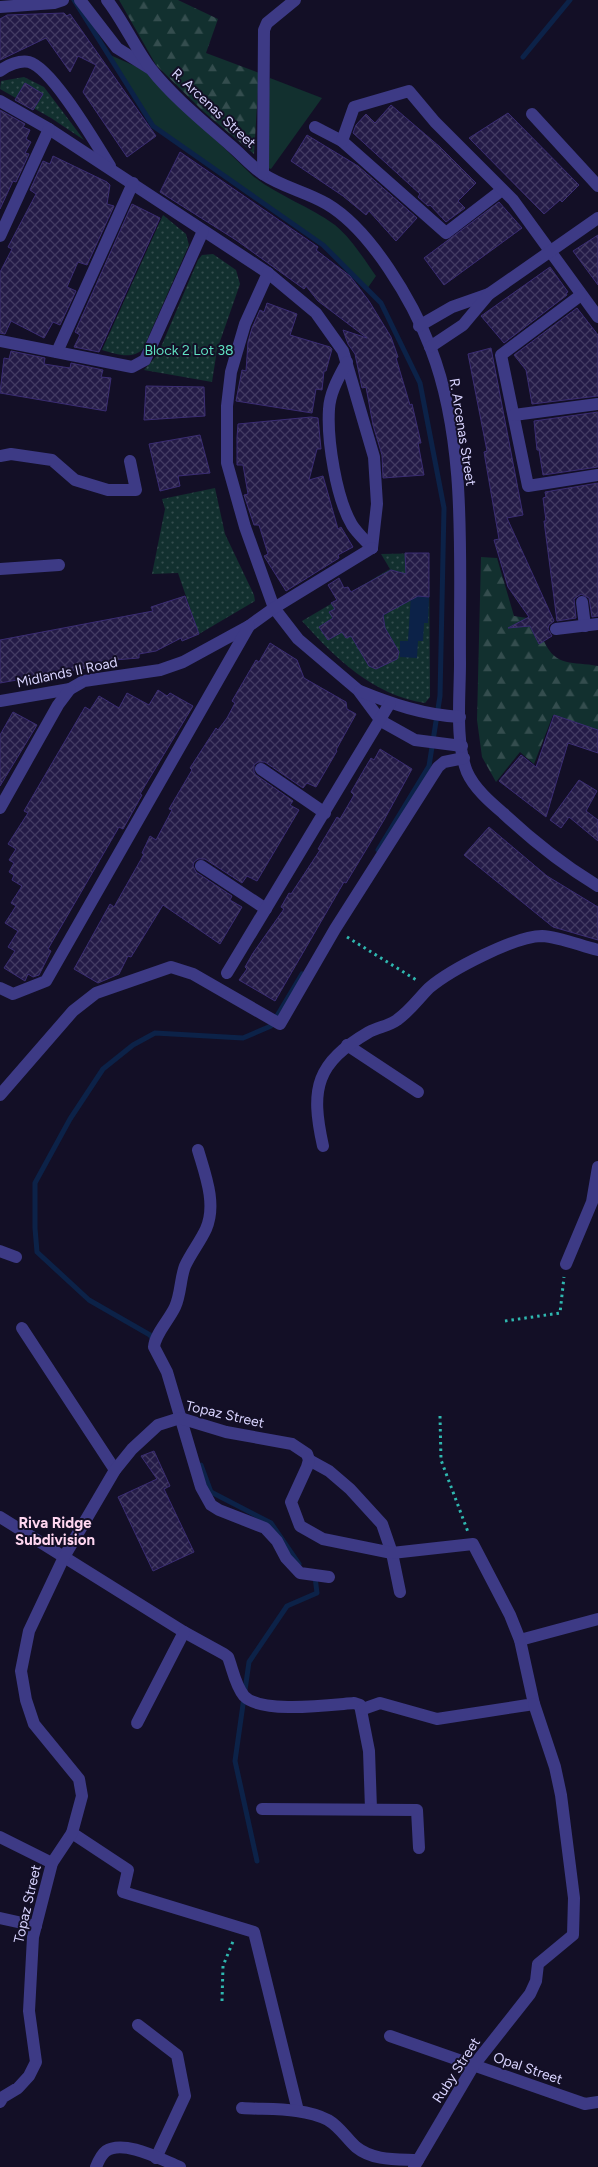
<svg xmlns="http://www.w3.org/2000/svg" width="598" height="2167" font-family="Figtree,sans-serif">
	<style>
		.grass { fill: #12302f }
		.forest { fill: url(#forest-firs) }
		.park { fill: url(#park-dots) }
		.water { fill: #0c2248 }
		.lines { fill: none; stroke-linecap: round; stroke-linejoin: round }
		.stream { stroke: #0c2248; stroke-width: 5 }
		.building { fill: url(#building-cross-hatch); stroke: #3b2d73 }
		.path { stroke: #2fb8b0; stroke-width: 3; stroke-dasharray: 2.5 4; stroke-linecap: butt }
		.minor { stroke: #3d3a85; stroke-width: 12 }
		.labels { text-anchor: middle; stroke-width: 4; stroke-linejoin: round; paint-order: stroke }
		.street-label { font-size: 14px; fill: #d9d4ff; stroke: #130f26 }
		.park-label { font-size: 14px; fill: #5fe0c0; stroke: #130f26 }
		.neighbourhood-label { font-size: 15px; font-weight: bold; fill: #ffd6f0; stroke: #130f26 }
	</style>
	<defs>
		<pattern id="forest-firs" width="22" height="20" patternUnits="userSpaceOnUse" patternTransform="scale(1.25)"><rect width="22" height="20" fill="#12302f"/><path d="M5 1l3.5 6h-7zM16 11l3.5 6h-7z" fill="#344d4e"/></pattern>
		<pattern id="park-dots" width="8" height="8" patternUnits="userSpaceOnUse" patternTransform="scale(1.25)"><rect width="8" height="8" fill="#12302f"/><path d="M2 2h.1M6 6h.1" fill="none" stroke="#344d4e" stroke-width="1.8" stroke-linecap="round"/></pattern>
		<pattern id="building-cross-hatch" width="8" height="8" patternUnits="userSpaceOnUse" patternTransform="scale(1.25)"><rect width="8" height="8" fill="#241b47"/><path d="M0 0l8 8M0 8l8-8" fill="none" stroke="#433b63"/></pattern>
	</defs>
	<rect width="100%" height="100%" fill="#130f26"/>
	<g class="grass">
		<path d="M108 54 144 70 253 176C278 196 309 206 335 225 351 238 364 259 376 276L367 289 323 245 153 126Z"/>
		<polygon points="270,78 322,98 271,169 266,167 264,157"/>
	</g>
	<g class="forest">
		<polygon points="119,0 178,0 218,19 206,53 259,73 254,154 204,112 156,65"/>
		<path d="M481 557 497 558 514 616 527 618 539 644 544 641C556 668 573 661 598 666V730L553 715 534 764 520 752 496 782 482 757 477 720Z"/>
	</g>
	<g class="park">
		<polygon points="24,77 44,87 84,140 51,118 0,89 1,81"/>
		<path d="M163 215 186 234 189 245 143 349C132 360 116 354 102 350Z"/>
		<polygon points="213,254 236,270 240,284 217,350 212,382 144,370 158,354 198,260 202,255"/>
		<polygon points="215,488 225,534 254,595 255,601 199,634 178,573 152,574 165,509 162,499"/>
		<path d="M429 553 430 697 425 703C373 695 336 659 302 621L390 569 381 554Z"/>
	</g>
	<polygon class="water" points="411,595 429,597 428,623 424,623 423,641 418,641 417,658 400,657 400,641 408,641"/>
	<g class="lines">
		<g class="stream">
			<polyline points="74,0 153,126 323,245 381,303 420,383 444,508 440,696 429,766 378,850"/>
			<polyline points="523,57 570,0"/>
			<polyline points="154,1341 150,1335 89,1300 37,1252 35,1228 35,1183 70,1119 103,1069 133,1045 155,1033 243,1038 271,1026 302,974"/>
			<polyline points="201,1465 211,1492 271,1523 299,1564"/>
			<polyline points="257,1861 235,1761 249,1662 287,1606 317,1593 315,1577"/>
		</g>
	</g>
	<g class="building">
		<polygon points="64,13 67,16 70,14 156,136 127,157 83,92 96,65 78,56 70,72 46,38 0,60 0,19 7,15"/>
		<polygon points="25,83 43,94 33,110 15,100"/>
		<polygon points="391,105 440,147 476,183 458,201 465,208 446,222 430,205 428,206 418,197 420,194 353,133 356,125 366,114 375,123"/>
		<polygon points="0,110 25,124 23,127 30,130 26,139 31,142 25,153 29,154 16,182 13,181 0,209"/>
		<polygon points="508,113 579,185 562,202 560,200 544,214 469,138"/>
		<polygon points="307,135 358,166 417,218 396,241 369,211 366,215 343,196 291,161"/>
		<polygon points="180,152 318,247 316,250 350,276 369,301 391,337 398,357 396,358 410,405 412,404 421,443 418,443 424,475 383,478 382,455 373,425 366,387 362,388 355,354 348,344 343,330 367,338 318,301 306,286 304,289 236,240 160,192"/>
		<polygon points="53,156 107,182 110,185 107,204 114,206 87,265 78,262 67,287 76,291 60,325 53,322 44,338 11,321 5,334 0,333 0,272 12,249 8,247 36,194 30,190 43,161 50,164"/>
		<polygon points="499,202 522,228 444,285 424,258"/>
		<polygon points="132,204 160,218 99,352 74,347 80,335 75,332"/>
		<polygon points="598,235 598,285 573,251"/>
		<polygon points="550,267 568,292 566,293 567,295 504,343 481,316"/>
		<polygon points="267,303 297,314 290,335 330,347 332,349 326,371 324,371 322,390 316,389 312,413 236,401 242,370 246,371 248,342 252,328 260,310 264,312"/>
		<polygon points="577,308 598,335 598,396 532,404 526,370 514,355"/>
		<polygon points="491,348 523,515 507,518 554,621 549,625 548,629 552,636 539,644 530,626 508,628 529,617 508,587 494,540 499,539 484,452 487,451 468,354"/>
		<polygon points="11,351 45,358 44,364 70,368 71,363 103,370 101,377 111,378 106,411 0,393 4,358 9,359"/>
		<polygon points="146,386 204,387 205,416 144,420"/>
		<polygon points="598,412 598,467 543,475 539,450 537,450 534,421"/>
		<polygon points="311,417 318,418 321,449 317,449 309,480 323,476 338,529 341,527 353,547 338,555 339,558 286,591 264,556 268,554 259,525 254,525 244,495 248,494 243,465 237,465 237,437 238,424"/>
		<polygon points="200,435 210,473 178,476 180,486 160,491 149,444"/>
		<polygon points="598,483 598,616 592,617 589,598 581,594 574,599 576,618 557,621 544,521 546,521 543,498 546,497 545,492"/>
		<polygon points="405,553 429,553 429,597 418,596 383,615 385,628 399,652 397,659 376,669 369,666 351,636 346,638 342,632 328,640 319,627 333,618 329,612 335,609 331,603 337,600 328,585 339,578 344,588 348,587 351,592 391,570 406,574"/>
		<polygon points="185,596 199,634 182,641 181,638 156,651 139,654 139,658 101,661 102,665 0,683 0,640 153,611 151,607"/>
		<polygon points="270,643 297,660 304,678 346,702 347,709 356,714 336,750 337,751 316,787 307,783 303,788 265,762 258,762 254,765 254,772 256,775 293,801 290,805 299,810 257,881 247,876 242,883 205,859 198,859 194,862 193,866 196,872 232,896 230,900 242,907 220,944 163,905 131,957 128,956 119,974 98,983 74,969 110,904 114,907 144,854 142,853 150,836 156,840 172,810 169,809 192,770 190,768 216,728 218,730 227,718 235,703 232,701 256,660 259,662"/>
		<polygon points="158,690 167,696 170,693 193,706 140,794 142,795 123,829 119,827 48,949 51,951 39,975 33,977 28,974 25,981 4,968 15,951 8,947 18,931 5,923 16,906 11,903 22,886 12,880 14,875 9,872 14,863 9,860 16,849 8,844 28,813 24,811 85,707 90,710 99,696 119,708 127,693 149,705"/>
		<polygon points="13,712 37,725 0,786 0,735"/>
		<polygon points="554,715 598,730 598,753 568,743 546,817 499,781 521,755 536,767"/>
		<polygon points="380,749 412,769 384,820 346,883 344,882 275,1001 239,980 247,969 245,967 253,953 284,909 281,907 289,893 291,894 320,850 318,849 337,817 340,819 354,795 351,792 365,768 371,758 374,760"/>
		<polygon points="579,780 597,791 586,811 598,820 598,841 569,817 561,828 550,820"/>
		<polygon points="489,827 547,876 598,907 598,940 553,927 464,855"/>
		<polygon points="154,1451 170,1486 164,1489 194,1552 153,1571 118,1497 157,1479 141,1456"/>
	</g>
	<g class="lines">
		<g class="path">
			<polyline points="347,937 418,981"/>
			<polyline points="505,1321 560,1313 564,1277"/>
			<polyline points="440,1416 441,1460 468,1532"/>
			<polyline points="222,2001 223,1966 234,1939"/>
		</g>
		<g class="minor">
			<polyline points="80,0 117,48 149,68"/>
			<path d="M107 0C124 22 135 48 151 69 172 96 204 122 230 145 241 154 251 166 263 174 282 187 307 192 327 204 371 230 413 302 431 349 468 445 459 562 460 663 460 696 455 742 467 772 474 788 490 802 503 813 533 841 563 865 598 886"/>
			<polyline points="0,7 54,3 63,0"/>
			<path d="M0 71C7 65 20 60 29 62 52 68 96 144 110 166"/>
			<polyline points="0,101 49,129 268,273 316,313 343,351 374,457 377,504 372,548"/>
			<polyline points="532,114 598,186"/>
			<polyline points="315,127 342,141 446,233 502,190"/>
			<polyline points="342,141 354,107 409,91 435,122 513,200 598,317"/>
			<polyline points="263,174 264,30 267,23 295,0"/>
			<polyline points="0,236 49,129"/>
			<polyline points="268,273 245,324 231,372 227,406 227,463 245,527 274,608 298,639 358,690 381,721 415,740 462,746"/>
			<polyline points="581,295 501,355 528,486 598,475"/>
			<polyline points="419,326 452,307 489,294"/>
			<polyline points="0,341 132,367 145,360 203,231"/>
			<polyline points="430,347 463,325 489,294 598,218"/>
			<polyline points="57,352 133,183"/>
			<path d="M347 362C339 377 330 392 329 409 327 440 336 498 352 525 357 533 366 541 372 548"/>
			<polyline points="514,415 598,404"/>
			<polyline points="0,456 11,454 52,460 75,480 108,490 136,490 130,461"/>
			<polyline points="0,569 59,565"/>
			<polyline points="582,602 585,626"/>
			<polyline points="556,629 598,624"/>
			<path d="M360 691C392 704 424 715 460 717"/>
			<polyline points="0,701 70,689 84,681 160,670 183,662 249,626 274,608 372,548"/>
			<polyline points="261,769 325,813"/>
			<polyline points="0,808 58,705 70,689"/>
			<polyline points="201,866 266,909"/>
			<polyline points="227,973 390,703"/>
			<polyline points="0,988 13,994 46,981 249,626"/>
			<polyline points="347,1045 418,1092"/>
			<polyline points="0,1095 73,1011 96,993 171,967 193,974 280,1024 335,929 438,767 444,762 464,758"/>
			<path d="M323 1146C310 1088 316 1063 369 1032 378 1027 389 1026 397 1020 411 1010 418 999 429 988 450 970 515 936 542 936 560 937 581 946 598 950"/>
			<path d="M198 1150C205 1174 217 1204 206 1229 200 1242 191 1253 185 1266 180 1279 181 1294 175 1307 169 1320 155 1334 154 1347L167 1372 201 1487 211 1505 219 1510 265 1528 277 1541 286 1558 300 1573 329 1577"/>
			<polyline points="0,1251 16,1257"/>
			<polyline points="566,1264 592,1202 598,1167"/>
			<polyline points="22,1328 115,1470"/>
			<polyline points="309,1460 329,1471 350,1489 382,1524 392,1553 400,1592"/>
			<path d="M0 1517 184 1632 224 1654 228 1657C233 1670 235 1685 244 1696 261 1714 329 1705 354 1703L360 1705 369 1751 371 1809"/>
			<polyline points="520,1640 598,1619"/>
			<polyline points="137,1723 184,1632"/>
			<polyline points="262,1809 417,1810 419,1848"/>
			<polyline points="72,1833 128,1870 123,1892 254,1932 298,2111"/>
			<polyline points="0,1837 52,1863"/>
			<polyline points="0,1918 36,1926"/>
			<polyline points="138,2025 177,2055 185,2096 156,2158"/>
			<polyline points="390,2036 585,2104 598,2102"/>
			<polyline points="0,2102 3,2097 18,2088 29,2076 36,2062 29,2011 33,1937 52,1863 72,1833 82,1796 79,1779 34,1724 26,1700 21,1671 29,1631 64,1557 115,1470 132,1449 158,1425 180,1418 226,1432 292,1444 307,1454 309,1460 307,1467 291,1502 300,1526 323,1539 392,1553 473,1544 510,1615 520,1640 534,1704 437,1719 380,1703 363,1709"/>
			<path d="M242 2108C269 2110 303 2107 328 2120 340 2127 346 2138 356 2147 373 2161 397 2159 418 2160"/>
			<path d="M96 2167C98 2162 102 2154 106 2151 124 2139 162 2160 180 2167"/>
			<polyline points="414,2167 474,2065 530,1994 536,1981 538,1964 573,1935 574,1898 561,1795 555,1767 534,1704"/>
		</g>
	</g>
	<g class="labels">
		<g class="street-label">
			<text transform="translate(214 108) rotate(43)" y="5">R. Arcenas Street</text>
			<text transform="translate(463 432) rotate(81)" y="5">R. Arcenas Street</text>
			<text transform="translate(67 672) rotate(-12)" y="5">Midlands II Road</text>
			<text transform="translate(225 1414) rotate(13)" y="5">Topaz Street</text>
			<text transform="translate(27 1904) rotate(-77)" y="5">Topaz Street</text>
			<text transform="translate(528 2068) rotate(19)" y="5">Opal Street</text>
			<text transform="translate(456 2070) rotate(-57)" y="5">Ruby Street</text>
		</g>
		<g class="park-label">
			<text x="189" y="355">Block 2 Lot 38</text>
		</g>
		<g class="neighbourhood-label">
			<text x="55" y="1528">Riva Ridge<tspan x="55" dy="17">Subdivision</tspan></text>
		</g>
	</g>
</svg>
